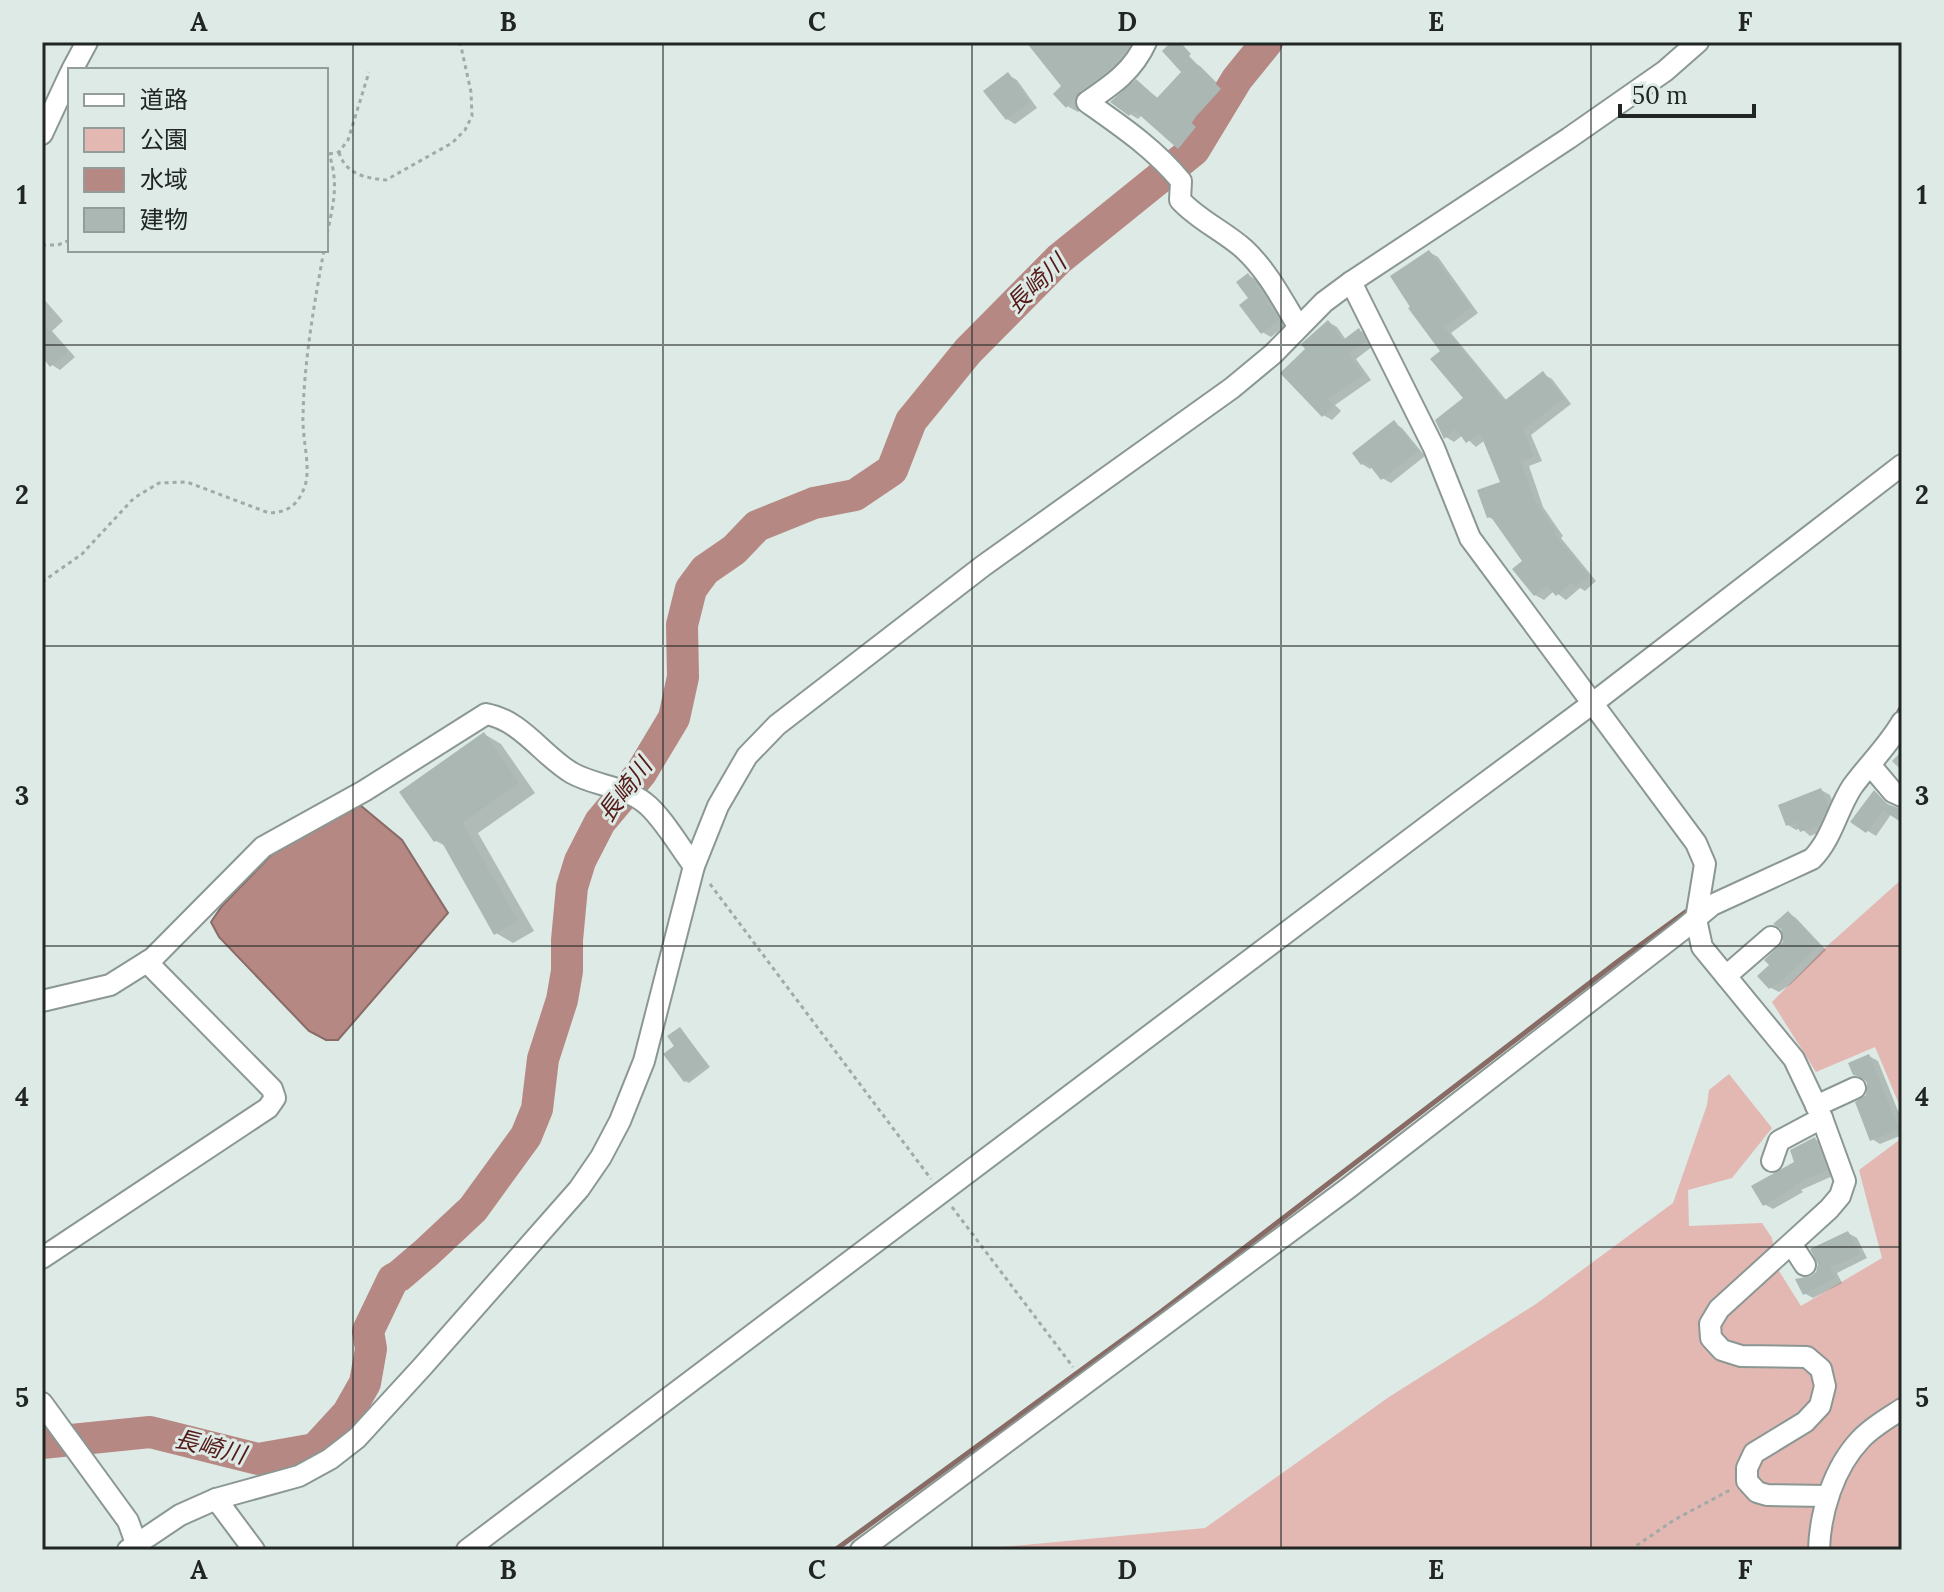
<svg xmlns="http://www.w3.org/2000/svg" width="1944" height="1592" font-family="Lora,'Noto Sans JP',serif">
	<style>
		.green { fill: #e3b8b3 }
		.water { fill: #b68883; stroke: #896b66; stroke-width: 2 }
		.shadow { fill: #0003 }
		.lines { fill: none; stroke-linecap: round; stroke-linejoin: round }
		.stream { stroke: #896b66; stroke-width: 5 }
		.river { stroke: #b68883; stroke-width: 32 }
		.building { fill: #abb7b3 }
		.minor-casing { stroke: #8b9793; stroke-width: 24 }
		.path { stroke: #a0aaa6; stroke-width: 3; stroke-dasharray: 4 4; stroke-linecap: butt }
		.minor { stroke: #fff; stroke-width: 20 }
		.grid { fill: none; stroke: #212624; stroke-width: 2; stroke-opacity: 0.55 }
		.labels { text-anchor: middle; stroke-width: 6; stroke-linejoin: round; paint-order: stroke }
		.water-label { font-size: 24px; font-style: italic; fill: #541a18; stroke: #ddeae5 }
		.neatline { fill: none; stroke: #212624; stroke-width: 3 }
		.grid-label { font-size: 26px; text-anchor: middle; font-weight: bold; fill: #212624 }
	</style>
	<rect width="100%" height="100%" fill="#ddeae5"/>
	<g class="green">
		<polygon points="1902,879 1902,1111 1875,1047 1816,1072 1772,1002 1826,947"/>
		<polygon points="1729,1074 1772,1128 1732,1178 1688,1190 1689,1226 1762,1223 1772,1238 1779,1271 1801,1306 1882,1258 1859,1170 1902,1138 1902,1550 970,1550 1205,1528 1389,1397 1536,1304 1673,1203 1707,1105 1709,1090"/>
	</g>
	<polygon class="water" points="360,805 402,840 448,913 338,1040 326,1040 309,1031 219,937 211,922 222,906 281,845"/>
	<g class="shadow">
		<polygon points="1028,42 1140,42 1078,112 1067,106 1064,86"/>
		<polygon points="1192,62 1200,66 1228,94 1199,128 1203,133 1188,152 1142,115 1138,119 1130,114 1137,82 1159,99"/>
		<polygon points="1008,75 1017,80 1037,108 1015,124 1007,119"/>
		<polygon points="1429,252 1438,257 1478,313 1451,333 1507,401 1543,374 1552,379 1571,404 1531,435 1542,461 1529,466 1543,507 1563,536 1561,538 1596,581 1585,591 1580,588 1566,600 1554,591 1544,600 1535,595 1525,562 1497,522 1489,517 1503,483 1485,440 1476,447 1463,435 1454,442 1446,437 1466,398 1443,351"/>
		<polygon points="1248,275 1257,280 1286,325 1271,337 1262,332 1251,299"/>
		<polygon points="42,297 63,321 52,331 75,357 60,370 52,365 42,354"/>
		<polygon points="1328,322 1337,327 1346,340 1359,330 1367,335 1373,346 1356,359 1371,380 1335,405 1341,411 1332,420 1323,415 1307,349"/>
		<polygon points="1394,423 1402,428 1425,456 1391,483 1382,478 1373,466 1370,469 1362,464"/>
		<polygon points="484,734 501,744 535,793 478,833 534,931 513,943 496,933 447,847 436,841"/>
		<polygon points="1902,751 1902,771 1892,761"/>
		<polygon points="1821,790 1830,795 1836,811 1828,829 1810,836 1801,828 1796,830 1788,825"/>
		<polygon points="1874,792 1891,807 1902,811 1902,821 1892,813 1876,836 1853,822"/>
		<polygon points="1788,913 1796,918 1826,950 1791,984 1779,992 1771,988 1772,965 1785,943"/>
		<polygon points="680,1029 710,1067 689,1083 685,1081 677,1046"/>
		<polygon points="1869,1056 1878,1061 1902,1121 1902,1135 1880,1144 1872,1139 1869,1083 1855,1074"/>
		<polygon points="1815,1139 1823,1144 1835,1175 1801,1190 1803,1192 1773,1209 1764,1204"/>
		<polygon points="1848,1233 1857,1238 1867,1258 1837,1273 1842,1283 1813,1298 1804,1293 1820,1268"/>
	</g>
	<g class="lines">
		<g class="stream">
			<polyline points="1895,719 1902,706"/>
			<polyline points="835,1550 1162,1311 1617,962 1691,908"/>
		</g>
		<polyline class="river" points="42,1443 150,1432 258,1459 315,1449 348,1413 365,1383 371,1349 368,1331 393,1279 399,1276 426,1253 473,1209 526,1136 537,1109 543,1059 562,1000 567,971 567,940 572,887 580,861 600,822 641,773 674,718 683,677 682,625 691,589 705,570 734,550 757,526 814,503 855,495 892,470 911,421 968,351 1059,259 1194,150 1237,79 1267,42"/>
	</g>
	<g class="building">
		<polygon points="1026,42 1130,42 1130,45 1112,67 1080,91 1066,108 1053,94 1061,86"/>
		<polygon points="1171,42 1180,42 1191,54 1189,56 1221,89 1191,122 1196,127 1178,149 1134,110 1129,116 1110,102 1136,79 1157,98 1181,72 1162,51"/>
		<polygon points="1008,72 1030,102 1006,120 983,91"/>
		<polygon points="1429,250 1471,307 1444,327 1504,401 1543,371 1564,399 1523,429 1534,456 1521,462 1535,501 1556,531 1554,533 1589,576 1575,587 1571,583 1556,596 1547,586 1534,596 1512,569 1522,561 1491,517 1487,518 1477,490 1500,482 1480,433 1466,443 1456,429 1444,439 1435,420 1463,398 1430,359 1440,351 1408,308 1410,307 1390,276"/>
		<polygon points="1248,273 1279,320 1261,334 1239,305 1248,298 1236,282"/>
		<polygon points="1328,320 1343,340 1359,328 1366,341 1349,354 1363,375 1328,399 1334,405 1322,417 1280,373 1305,349 1301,344"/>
		<polygon points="42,322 68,352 50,367 42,357"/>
		<polygon points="1394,420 1418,451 1381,480 1366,461 1361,465 1352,453"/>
		<polygon points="484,732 519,783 462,823 518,921 494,935 440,839 434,842 399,792"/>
		<polygon points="1821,788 1828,805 1819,825 1800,832 1796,822 1786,826 1778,805"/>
		<polygon points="1874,790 1887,804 1902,809 1902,823 1883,810 1866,833 1850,822"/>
		<polygon points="1788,911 1820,945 1783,980 1769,989 1757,976 1769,965 1764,960 1783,942 1781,929 1773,924"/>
		<polygon points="680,1027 708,1065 684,1082 663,1054 674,1046 667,1036"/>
		<polygon points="1869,1054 1899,1129 1870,1141 1855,1102 1866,1095 1867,1083 1862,1077 1853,1075 1848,1063"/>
		<polygon points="1815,1137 1827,1170 1794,1185 1795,1187 1763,1206 1751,1186 1794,1162 1790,1150"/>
		<polygon points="1848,1231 1860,1254 1830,1268 1835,1278 1803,1295 1795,1279 1811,1276 1816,1272 1818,1264 1810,1249"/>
	</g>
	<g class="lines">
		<g class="minor-casing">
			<g id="minor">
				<path d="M1146 42C1133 71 1112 85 1087 102 1121 126 1155 149 1181 181L1180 200C1198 220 1224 231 1244 249 1267 270 1283 301 1298 326"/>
				<polyline points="72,70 87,42"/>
				<polyline points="42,134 70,74"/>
				<polyline points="1351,282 1434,448 1470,538 1696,843 1705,864 1696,919 1702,947 1794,1059 1822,1118 1845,1181 1840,1196 1829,1209 1719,1309 1710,1324 1711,1338 1722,1350 1741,1356 1807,1357 1821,1369 1825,1386 1820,1406 1805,1422 1754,1453 1747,1468 1747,1481 1757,1492 1767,1495 1827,1496"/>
				<polyline points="1871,766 1893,792 1902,796"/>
				<polyline points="1726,976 1771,937"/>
				<path d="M42 1001 110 985 153 958 263 847 364 791 486 714C521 720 543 756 572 773 595 786 624 786 645 803 661 815 681 849 694 866"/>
				<polyline points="1816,1106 1855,1088"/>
				<polyline points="1772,1161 1779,1141 1822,1118"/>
				<polyline points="1792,1245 1805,1265"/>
				<polyline points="42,1258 268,1108 275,1098 272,1089 147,962"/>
				<polyline points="42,1403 128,1521 136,1543"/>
				<polyline points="216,1499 254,1550"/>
				<polyline points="128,1550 180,1515 216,1499 299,1476 330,1459 357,1438 423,1366 579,1189 601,1157 620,1121 644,1061 694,866 718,806 747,756 777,725 983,566 1232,388 1273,354 1324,302 1351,282 1569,138 1665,71 1698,42"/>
				<polyline points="467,1550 1458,803 1593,703 1902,465"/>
				<path d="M861 1550 1347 1189 1682 930 1712 905 1812 859C1832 839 1837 810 1852 787 1868 765 1888 746 1902 722"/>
				<path d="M1819 1550C1820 1512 1834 1467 1861 1439 1872 1427 1888 1418 1902 1409"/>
			</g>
		</g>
		<g class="path">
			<path d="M339 152C345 174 365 178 386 180L452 143 465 130 472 116 471 92 460 42"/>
			<path d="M326 153 329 154C340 186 332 208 326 240"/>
			<polyline points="329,154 339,152 348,140 369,72"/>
			<polyline points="42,245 58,245 70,240"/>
			<path d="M42 582 82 554 134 498 159 483 187 482 269 513C289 512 298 505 305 486 311 466 302 438 303 417 304 361 314 305 324 250"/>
			<polyline points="710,884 931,1179"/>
			<polyline points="952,1207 1073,1367"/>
			<polyline points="1630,1550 1674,1520 1730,1490"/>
		</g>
		<use href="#minor" class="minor"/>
	</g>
	<path class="grid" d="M353 42V1550M663 42V1550M972 42V1550M1281 42V1550M1591 42V1550M42 345H1902M42 646H1902M42 946H1902M42 1247H1902"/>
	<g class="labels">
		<g class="water-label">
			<text transform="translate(1036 284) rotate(-44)" y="8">長崎川</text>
			<text transform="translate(625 790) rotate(-53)" y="8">長崎川</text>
			<text transform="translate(210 1447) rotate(14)" y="8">長崎川</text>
		</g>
	</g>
	<rect width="1944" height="1592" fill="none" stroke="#ddeae5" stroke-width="88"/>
	<rect x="68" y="68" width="260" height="184" fill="#ddeae5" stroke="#929c98" stroke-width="2"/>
	<rect x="84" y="94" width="40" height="12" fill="#ffffff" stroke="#929c98" stroke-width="2"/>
	<text x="140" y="108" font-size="24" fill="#212624">道路</text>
	<rect x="84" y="128" width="40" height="24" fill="#e3b8b3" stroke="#929c98" stroke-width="2"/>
	<text x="140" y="148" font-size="24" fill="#212624">公園</text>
	<rect x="84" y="168" width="40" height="24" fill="#b68883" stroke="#929c98" stroke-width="2"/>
	<text x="140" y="188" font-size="24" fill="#212624">水域</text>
	<rect x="84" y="208" width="40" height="24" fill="#abb7b3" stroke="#929c98" stroke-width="2"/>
	<text x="140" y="228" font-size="24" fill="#212624">建物</text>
	<path d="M1620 104v12h134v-12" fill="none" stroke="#212624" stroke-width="4"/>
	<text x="1632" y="104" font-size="24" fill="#212624" stroke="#ddeae5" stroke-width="6" paint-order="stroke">50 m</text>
	<rect x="44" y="44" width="1856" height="1504" class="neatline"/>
	<g class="grid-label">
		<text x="199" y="31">A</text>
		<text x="508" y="31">B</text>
		<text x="817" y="31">C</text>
		<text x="1127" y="31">D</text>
		<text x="1436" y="31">E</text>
		<text x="1745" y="31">F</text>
		<text x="22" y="204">1</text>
		<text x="1922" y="204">1</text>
		<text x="22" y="504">2</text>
		<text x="1922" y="504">2</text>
		<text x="22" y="805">3</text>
		<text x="1922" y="805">3</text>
		<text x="22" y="1106">4</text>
		<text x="1922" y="1106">4</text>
		<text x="22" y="1407">5</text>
		<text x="1922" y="1407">5</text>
		<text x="199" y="1579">A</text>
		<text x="508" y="1579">B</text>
		<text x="817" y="1579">C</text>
		<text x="1127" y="1579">D</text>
		<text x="1436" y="1579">E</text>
		<text x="1745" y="1579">F</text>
	</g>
</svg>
